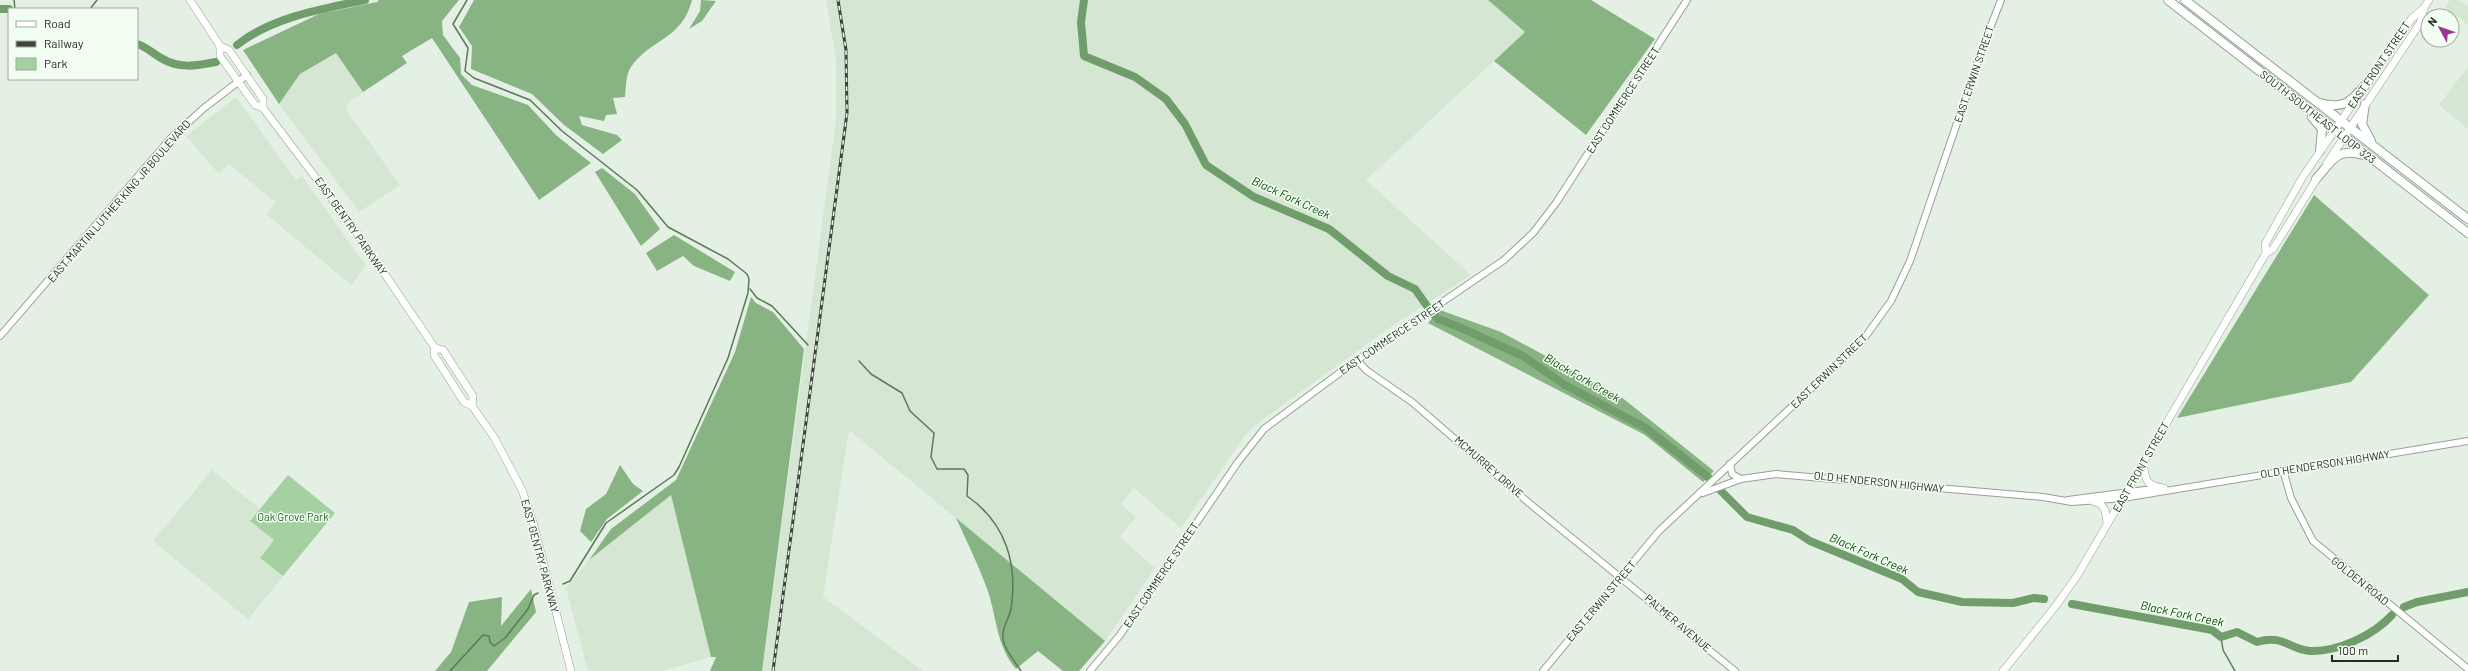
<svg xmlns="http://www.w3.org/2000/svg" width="2468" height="671" font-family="Barlow,sans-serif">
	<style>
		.built { fill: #d5e6d3 }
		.green { fill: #a5d0a1 }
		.forest { fill: #88b484 }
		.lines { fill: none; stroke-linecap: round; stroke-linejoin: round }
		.stream { stroke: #5a7a57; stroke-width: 1.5 }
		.river { stroke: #719d6d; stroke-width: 8 }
		.secondary-casing { stroke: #96a195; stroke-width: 8 }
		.primary-casing { stroke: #96a195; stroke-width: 8 }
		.highway-casing { stroke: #96a195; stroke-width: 10 }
		.secondary { stroke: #fff; stroke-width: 6 }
		.primary { stroke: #fff; stroke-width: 7 }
		.highway { stroke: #fff; stroke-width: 8 }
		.rail-casing { stroke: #3e433d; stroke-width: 3 }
		.rail { stroke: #f2fef1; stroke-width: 1.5; stroke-dasharray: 4.5; stroke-linecap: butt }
		.labels { text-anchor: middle; stroke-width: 3; stroke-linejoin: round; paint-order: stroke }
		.street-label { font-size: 11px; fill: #252924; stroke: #f2fef1 }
		.park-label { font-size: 11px; fill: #296425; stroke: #f2fef1 }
		.water-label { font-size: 12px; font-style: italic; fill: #0a4a08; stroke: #f2fef1 }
	</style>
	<rect width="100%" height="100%" fill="#e5f0e4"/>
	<g class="built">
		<polygon points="826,0 1488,0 1525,32 1366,180 1471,275 1392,326 1258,423 1246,434 1181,528 1134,488 1121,504 1136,517 1120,537 1155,568 1105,641 849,430 823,597 923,671 762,671 836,120 836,59"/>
		<polygon points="2450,0 2459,0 2468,7 2468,25 2445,7"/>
		<polygon points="336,53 363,92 349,102 346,110 400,185 359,212 279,104 300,74"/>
		<polygon points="2468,67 2468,129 2439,105"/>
		<polygon points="236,97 296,180 302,176 366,266 351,285 266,214 275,202 229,164 218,173 186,136"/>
		<polygon points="212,470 260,509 251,521 274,540 260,558 283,576 248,619 153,541"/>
		<polygon points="671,495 711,657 662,671 588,671 566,588 589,560"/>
	</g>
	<polygon class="green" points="288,475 335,513 283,576 260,558 274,540 250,521"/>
	<g class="forest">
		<polygon points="379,0 459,0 442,21 443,35 460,58 461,74 472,85 528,105 557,136 591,163 539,200 432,38 402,56 407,63 363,92 336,53 300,74 279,104 243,50 319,14 377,2"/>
		<path d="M474 0H692C682 40 650 39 631 67 626 73 626 88 625 97L613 98 617 114 606 115 604 121 579 116 582 125 617 135 622 140 603 154 564 125 532 94 471 69 472 46 459 27Z"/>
		<polygon points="701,0 716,1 702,21 689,29 700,11"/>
		<polygon points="1488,0 1591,0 1655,39 1586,135 1494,61 1525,32"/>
		<polygon points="602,168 635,194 660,229 641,246 595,172"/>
		<polygon points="2314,195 2429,295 2351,382 2177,418"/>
		<polygon points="674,235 735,272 730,281 694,266 683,256 657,271 646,253"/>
		<polygon points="751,297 756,303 773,312 804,349 762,671 710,671 716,657 711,657 671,495 589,560 611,529 676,480 735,352"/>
		<polygon points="1440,310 1501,332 1620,396 1714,471 1703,482 1645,435 1428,323"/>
		<polygon points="620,465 633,484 643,491 607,519 591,542 580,531 586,509 606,494"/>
		<path d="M956 518 1105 641 1079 671H1063L1038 651 1016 669C995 644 997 614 986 586 977 562 966 540 956 518Z"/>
		<polygon points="531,589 536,612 487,671 435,671 451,652 469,602 502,597 501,626"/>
	</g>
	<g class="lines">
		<g class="stream">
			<polyline points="14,0 15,9"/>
			<polyline points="467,0 453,24 468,48 465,71 474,78 530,100 562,131 637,190 668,227 728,259 747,274 749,279 748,293 728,358 679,467 674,475 606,523 570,581 563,584"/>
			<polyline points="90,9 97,0"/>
			<polyline points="750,289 757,298 772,306 808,345"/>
			<path d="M859 361 871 374 902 393 910 411 934 433 931 457 937 469H964L968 475 967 496C1006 523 1018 564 1011 609 1009 619 1001 629 1003 639 1004 649 1015 662 1021 671"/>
			<polyline points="2221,637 2223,650 2235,671"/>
			<polyline points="450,671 483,635 489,636 490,642 494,646 505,638 528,609 534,595 538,593"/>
		</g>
		<g class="river">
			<polyline points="1084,0 1081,22 1084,56 1135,77 1166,99 1185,124 1206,165 1254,197 1329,229 1388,276 1415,289 1427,306"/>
			<polyline points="0,9 9,9"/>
			<path d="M137 44C147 47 152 53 161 58 179 69 196 66 216 62"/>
			<path d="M237 45C272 17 322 9 365 0"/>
			<polyline points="1434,315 1438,319 1459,327 1523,356 1565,385 1646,428 1708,477"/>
			<polyline points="1721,491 1747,517 1793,530 1810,541 1902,579 1918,592 1962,602 2013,603 2034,598 2044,599"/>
			<path d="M2072 604 2212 630 2221 637 2237 632 2257 642C2284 634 2288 649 2310 651 2338 652 2374 635 2392 615"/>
			<polyline points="2404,607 2417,602 2468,592"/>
		</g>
		<g class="secondary-casing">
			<g id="secondary">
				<polyline points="0,336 171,138 204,108 247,75"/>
				<polyline points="1357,360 1366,370 1412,402 1529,503 1735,671"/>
				<polyline points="1730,464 1732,474 1741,479"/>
				<polyline points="2283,470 2291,498 2313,541 2468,669"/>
				<polyline points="1703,493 1741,479 1776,474 2043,497 2072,502 2123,498 2468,441"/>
				<polyline points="2068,500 2160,488"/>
				<polyline points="1090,671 1120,635 1238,462 1264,429 1357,360 1504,260 1533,233 1556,203 1687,0"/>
				<polyline points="1543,671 1659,531 1863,340 1891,301 1910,261 1985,41 2001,0"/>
			</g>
		</g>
		<g class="primary-casing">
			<g id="primary">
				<polyline points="190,0 220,46 229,50 263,99 263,108"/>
				<polyline points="220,46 220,56 255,105 263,108 350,223 435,348 443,350 473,396 472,406"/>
				<polyline points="2365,86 2412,18 2424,8 2429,0"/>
				<polyline points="2327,163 2420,23 2424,8"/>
				<polyline points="2266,253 2265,244 2302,178 2358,96"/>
				<polyline points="435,348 434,355 464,402 472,406 494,437 522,490 533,522 571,671"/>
				<path d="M2143 463C2146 481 2145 485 2164 488"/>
				<path d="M2092 501C2106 503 2106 513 2107 524"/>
				<polyline points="2003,671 2055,607 2077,576 2266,253 2273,249 2319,175"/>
			</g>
		</g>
		<g class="highway-casing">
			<g id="highway">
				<polyline points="2168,0 2468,233"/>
				<polyline points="2185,0 2468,219"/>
				<path d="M2320 103C2346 110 2352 100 2368 82"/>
				<polyline points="2365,104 2362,124 2371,141"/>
				<polyline points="2312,117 2322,129 2320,151"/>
				<path d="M2316 179C2332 161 2337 147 2363 155"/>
			</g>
		</g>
		<use href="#secondary" class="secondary"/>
		<use href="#primary" class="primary"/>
		<use href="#highway" class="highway"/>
		<g class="rail-casing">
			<polyline id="rail" points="773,671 847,113 846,50 838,0"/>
		</g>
		<use href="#rail" class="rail"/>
	</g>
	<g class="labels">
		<g class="street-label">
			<text transform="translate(2379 65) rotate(-56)" y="4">EAST FRONT STREET</text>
			<text transform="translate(1974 74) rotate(-71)" y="4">EAST ERWIN STREET</text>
			<text transform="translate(1623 100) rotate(-57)" y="4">EAST COMMERCE STREET</text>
			<text transform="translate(2318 117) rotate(38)" y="4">SOUTH SOUTHEAST LOOP 323</text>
			<text transform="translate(119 201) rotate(-49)" y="4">EAST MARTIN LUTHER KING JR BOULEVARD</text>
			<text transform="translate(351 226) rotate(55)" y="4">EAST GENTRY PARKWAY</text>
			<text transform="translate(1392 337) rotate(-34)" y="4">EAST COMMERCE STREET</text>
			<text transform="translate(1829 371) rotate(-44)" y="4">EAST ERWIN STREET</text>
			<text transform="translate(2325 464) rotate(-9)" y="4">OLD HENDERSON HIGHWAY</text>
			<text transform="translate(1489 467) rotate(41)" y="4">MCMURREY DRIVE</text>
			<text transform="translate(2141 467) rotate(-60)" y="4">EAST FRONT STREET</text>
			<text transform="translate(1879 482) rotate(6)" y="4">OLD HENDERSON HIGHWAY</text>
			<text transform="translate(540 556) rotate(75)" y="4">EAST GENTRY PARKWAY</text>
			<text transform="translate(1161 575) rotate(-56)" y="4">EAST COMMERCE STREET</text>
			<text transform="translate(2360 581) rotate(39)" y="4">GOLDEN ROAD</text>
			<text transform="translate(1601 601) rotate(-50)" y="4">EAST ERWIN STREET</text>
			<text transform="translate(1678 623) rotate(40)" y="4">PALMER AVENUE</text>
		</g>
		<g class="park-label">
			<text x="293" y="521">Oak Grove Park</text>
		</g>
		<g class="water-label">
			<text transform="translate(1291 198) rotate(25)" y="4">Black Fork Creek</text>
			<text transform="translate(1582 378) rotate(30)" y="4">Black Fork Creek</text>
			<text transform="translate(1869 554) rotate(24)" y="4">Black Fork Creek</text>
			<text transform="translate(2182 614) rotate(12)" y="4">Black Fork Creek</text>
		</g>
	</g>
	<rect x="8" y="8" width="130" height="72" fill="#f2fef1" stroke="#a0a99f"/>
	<rect x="16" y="21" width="20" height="6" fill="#ffffff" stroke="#a0a99f"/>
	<text x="44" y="28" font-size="12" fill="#252924">Road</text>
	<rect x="16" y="41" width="20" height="6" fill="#3e433d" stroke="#a0a99f"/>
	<text x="44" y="48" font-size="12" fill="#252924">Railway</text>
	<rect x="16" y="58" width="20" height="12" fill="#a5d0a1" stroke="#a0a99f"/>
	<text x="44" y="68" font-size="12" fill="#252924">Park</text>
	<g transform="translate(2440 28) rotate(310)"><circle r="19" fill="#f2fef1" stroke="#a0a99f"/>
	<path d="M0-3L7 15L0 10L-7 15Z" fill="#9d3293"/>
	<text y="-6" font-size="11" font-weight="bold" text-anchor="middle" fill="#252924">N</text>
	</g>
	<path d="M2332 655v6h66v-6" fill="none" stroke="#252924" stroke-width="2"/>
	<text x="2338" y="655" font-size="12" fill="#252924" stroke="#f2fef1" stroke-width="3" paint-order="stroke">100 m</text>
</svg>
